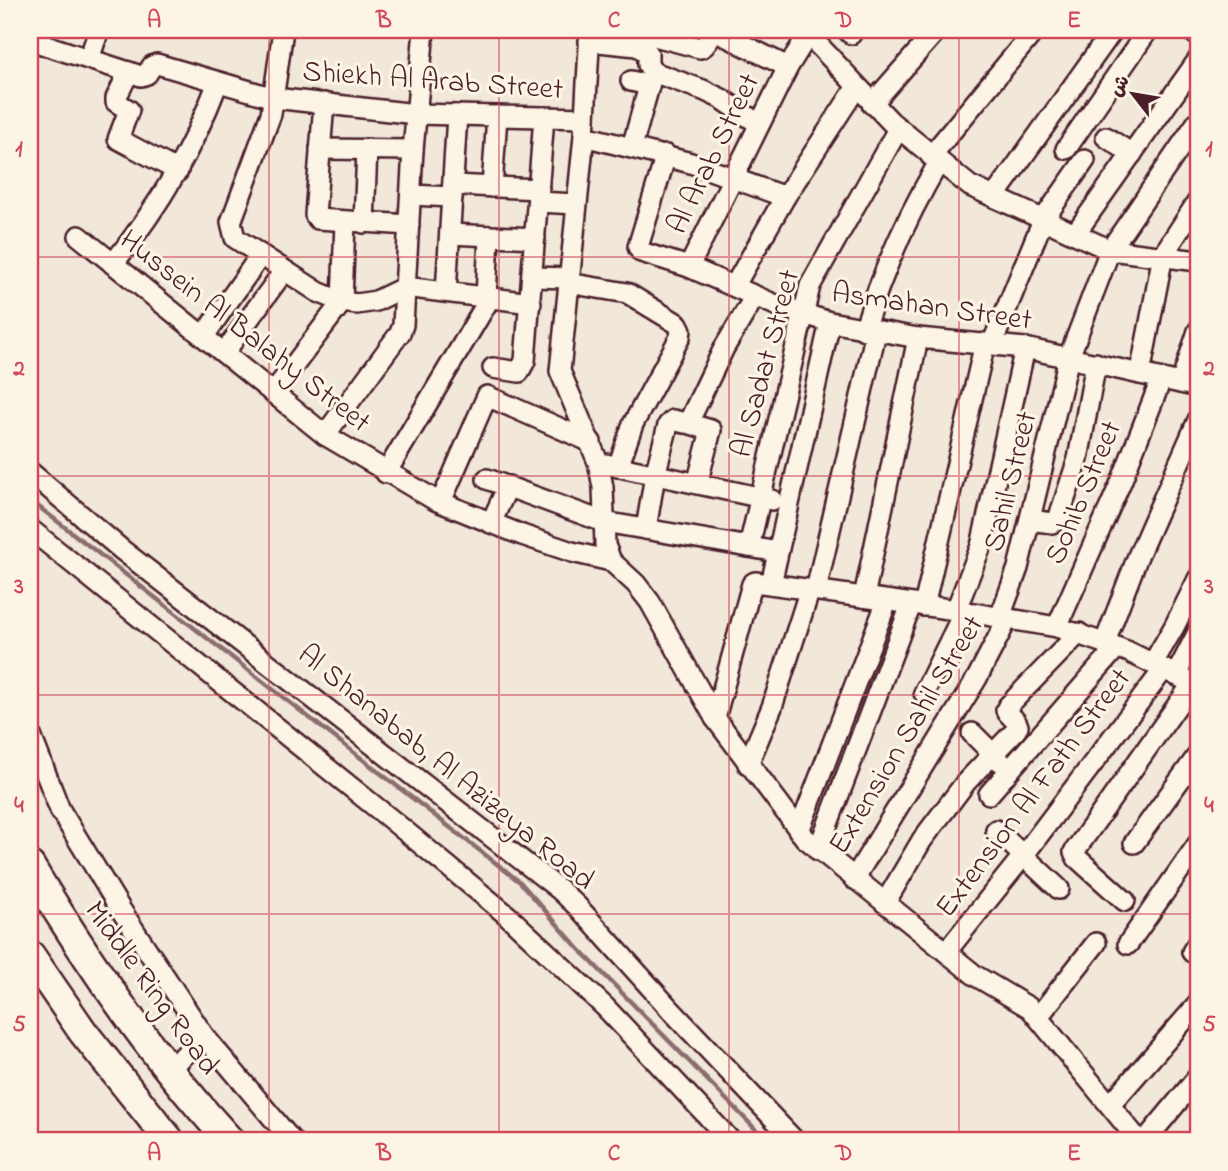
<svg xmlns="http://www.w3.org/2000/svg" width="1228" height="1171" font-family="'Indie Flower','Playpen Sans Arabic',sans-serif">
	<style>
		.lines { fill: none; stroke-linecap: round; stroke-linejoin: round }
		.stream { stroke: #8b6d6f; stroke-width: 4.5 }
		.minor-casing { stroke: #4a1f2b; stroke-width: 24 }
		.highway-casing { stroke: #4a1f2b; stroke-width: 33 }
		.minor { stroke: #fcf5e5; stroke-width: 19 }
		.highway { stroke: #fcf5e5; stroke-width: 28 }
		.grid { fill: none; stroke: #d1495b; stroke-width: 2; stroke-opacity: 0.55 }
		.labels { text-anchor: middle; stroke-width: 6; stroke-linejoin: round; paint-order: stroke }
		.street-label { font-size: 30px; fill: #4a1f2b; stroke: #fcf5e5 }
		.neatline { fill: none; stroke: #d1495b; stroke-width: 2.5 }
		.grid-label { font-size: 23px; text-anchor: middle; font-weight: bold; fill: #d1495b }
	</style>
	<rect width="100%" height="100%" fill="#f1e8da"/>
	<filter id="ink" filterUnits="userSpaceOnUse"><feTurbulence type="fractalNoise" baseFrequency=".0143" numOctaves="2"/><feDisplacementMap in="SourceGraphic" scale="14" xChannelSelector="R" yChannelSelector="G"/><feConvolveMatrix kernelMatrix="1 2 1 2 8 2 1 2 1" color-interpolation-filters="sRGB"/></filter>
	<g filter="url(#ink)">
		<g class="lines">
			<polyline class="stream" points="30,500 520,882 579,949 767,1141"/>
			<g class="minor-casing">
				<g id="minor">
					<polyline points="283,30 271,114 231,222 235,238 318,292 342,302 357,304 376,301 405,287 531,303"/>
					<polyline points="590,30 584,136 560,371 598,462 603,487 605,545 611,561 636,584 650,602 715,718 805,838 976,976 1030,1008 1139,1141"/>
					<path d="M642 30 647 34 700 48C709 46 708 33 717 32L788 67"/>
					<polyline points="847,30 851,34"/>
					<polyline points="1190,30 1198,36"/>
					<polyline points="808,34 891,122 970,186 1110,250 1198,261"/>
					<polyline points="589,41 637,46 648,53 648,65 653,72 703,90 722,99 759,124"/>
					<polyline points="42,44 141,76 147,74 152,66 157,64 274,98 416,114 585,118"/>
					<polyline points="89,59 99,30"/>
					<polyline points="129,72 116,98 116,102 129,110 118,139 178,171"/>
					<polyline points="631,81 649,85"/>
					<polyline points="324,103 315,215 318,219 409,225"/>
					<polyline points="872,104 937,30"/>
					<polyline points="584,136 691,163 785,197"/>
					<polyline points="1106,137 1132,154"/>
					<polyline points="632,147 653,72"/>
					<polyline points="320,149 413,150"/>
					<polyline points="1066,149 1148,30"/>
					<polyline points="666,155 638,247 641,252 689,267 778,306 830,322 918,338 1025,348 1198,387"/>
					<polyline points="931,156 1035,30"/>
					<polyline points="453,185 539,189"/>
					<polyline points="492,187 497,116"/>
					<polyline points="411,195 452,197"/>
					<polyline points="994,197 1113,30"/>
					<polyline points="538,202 576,204"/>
					<polyline points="364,223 367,149"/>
					<polyline points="450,234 535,238"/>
					<polyline points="1075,234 1198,60"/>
					<polyline points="79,236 325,435 435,500 522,535 572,552 611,561"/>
					<path d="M113 264C159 206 192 151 218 82"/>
					<polyline points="689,267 788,67 811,30"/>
					<polyline points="533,277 568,278"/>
					<polyline points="568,283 627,293 678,324 681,330 680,337 633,424 618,467"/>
					<polyline points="735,285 785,197 856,88"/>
					<polyline points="446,292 457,115"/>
					<polyline points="486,298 489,236"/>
					<path d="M864 330C883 270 907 216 939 162"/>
					<polyline points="204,336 260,256"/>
					<polyline points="992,344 1043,220 1085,160"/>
					<polyline points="224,353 284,271"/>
					<polyline points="493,368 519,372 525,361 544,117"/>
					<polyline points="1140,374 1163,255 1198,201"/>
					<polyline points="1181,383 1198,331"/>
					<polyline points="273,393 342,302 345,222"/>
					<polyline points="687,423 711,430 697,484"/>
					<polyline points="325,435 400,333 403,325 413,150 424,30"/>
					<polyline points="606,464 772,500"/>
					<polyline points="30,472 122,550 560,890 578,907 670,1009 795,1141"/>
					<polyline points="386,473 490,298"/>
					<polyline points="487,479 604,522 778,552"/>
					<polyline points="441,502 487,396 591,442"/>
					<polyline points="1030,520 1052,523 1058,520 1078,459 1096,363"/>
					<polyline points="491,523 508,486"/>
					<polyline points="30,529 393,821 507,915 605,1007 731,1141"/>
					<polyline points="646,529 655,475 668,425 673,420 685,423 689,421 724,348 755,296"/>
					<polyline points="749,547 810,286 898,129"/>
					<polyline points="771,584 830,322"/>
					<polyline points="816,590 876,332"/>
					<polyline points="864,597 918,338"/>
					<polyline points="924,606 985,343"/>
					<polyline points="956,610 981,546 1025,348"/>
					<polyline points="1000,617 1018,568 1069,357 1110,250 1198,121"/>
					<polyline points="1057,627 1121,482 1161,380"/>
					<polyline points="1105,642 1138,556 1198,420"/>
					<polyline points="1153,663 1174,627 1198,579"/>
					<polyline points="1176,675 1198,632"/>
					<polyline points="924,693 964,612"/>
					<polyline points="715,718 752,584 755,582 956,610 1057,627 1127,651 1198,686"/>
					<polyline points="30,733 60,810 121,910 204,1036 292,1141"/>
					<polyline points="972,733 1001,762"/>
					<polyline points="748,764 772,707 810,589"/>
					<polyline points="989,794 1117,647"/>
					<polyline points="996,830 1059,889"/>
					<polyline points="799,831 887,601"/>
					<polyline points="1134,843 1198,755"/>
					<polyline points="818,850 911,605"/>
					<polyline points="854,879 977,678 1008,618"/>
					<polyline points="1125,901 1077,858 1074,852 1193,683"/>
					<path d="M885 903 922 840 966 782 1016 730 1018 726C1016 719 1009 716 1006 710L1008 706 1079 633"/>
					<polyline points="1128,944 1198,844"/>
					<polyline points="946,952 1023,856 1164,669"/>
					<polyline points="1192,952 1198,943"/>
					<polyline points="1038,1017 1096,943"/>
					<polyline points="169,1070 204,1036"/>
					<polyline points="1111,1104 1198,1004"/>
					<polyline points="1145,1141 1198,1077"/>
				</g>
			</g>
			<g class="highway-casing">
				<g id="highway">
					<path d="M30 866C88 963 153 1058 230 1141"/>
					<polyline points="30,955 83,1032 170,1141"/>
				</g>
			</g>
			<use href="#minor" class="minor"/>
			<use href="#highway" class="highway"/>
		</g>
	</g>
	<path class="grid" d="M269 30V1141M499 30V1141M729 30V1141M959 30V1141M30 257H1198M30 476H1198M30 695H1198M30 914H1198"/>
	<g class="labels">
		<g class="street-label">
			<text transform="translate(433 79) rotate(4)" y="10">Shiekh Al Arab Street</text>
			<text transform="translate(712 153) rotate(-64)" y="10">Al Arab Street</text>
			<text transform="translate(932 305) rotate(8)" y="10">Asmahan Street</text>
			<text transform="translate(246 330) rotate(38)" y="10">Hussein Al Balahy Street</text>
			<text transform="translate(764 363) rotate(-75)" y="10">Al Sadat Street</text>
			<text transform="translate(1009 481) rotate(-76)" y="10">Sahil Street</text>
			<text transform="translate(1082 492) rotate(-67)" y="10">Sohib Street</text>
			<text transform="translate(905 734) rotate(-59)" y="10">Extension Sahil Street</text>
			<text transform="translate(447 766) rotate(39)" y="10">Al Shanabab, Al Azizeya Road</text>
			<text transform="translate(1032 792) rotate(-53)" y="10">Extension Al Fath Street</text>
			<text transform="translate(153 987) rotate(54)" y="10">Middle Ring Road</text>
		</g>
	</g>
	<rect width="1228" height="1171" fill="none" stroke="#fcf5e5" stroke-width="77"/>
	<g transform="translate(1133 94) rotate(301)" stroke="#fcf5e5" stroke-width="5" paint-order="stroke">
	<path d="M0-5L12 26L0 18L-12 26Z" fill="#4a1f2b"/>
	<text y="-10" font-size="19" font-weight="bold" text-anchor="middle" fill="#4a1f2b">ش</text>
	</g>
	<rect x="38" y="38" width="1152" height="1094" class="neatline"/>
	<g class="grid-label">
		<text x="154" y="27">A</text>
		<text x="384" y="27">B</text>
		<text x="614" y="27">C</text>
		<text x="844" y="27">D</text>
		<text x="1074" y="27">E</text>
		<text x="19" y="156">1</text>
		<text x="1209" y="156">1</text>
		<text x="19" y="375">2</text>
		<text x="1209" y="375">2</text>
		<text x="19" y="593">3</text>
		<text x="1209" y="593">3</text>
		<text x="19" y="812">4</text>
		<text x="1209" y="812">4</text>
		<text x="19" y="1031">5</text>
		<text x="1209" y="1031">5</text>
		<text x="154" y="1160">A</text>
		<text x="384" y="1160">B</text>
		<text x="614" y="1160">C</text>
		<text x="844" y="1160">D</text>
		<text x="1074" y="1160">E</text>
	</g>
</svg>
